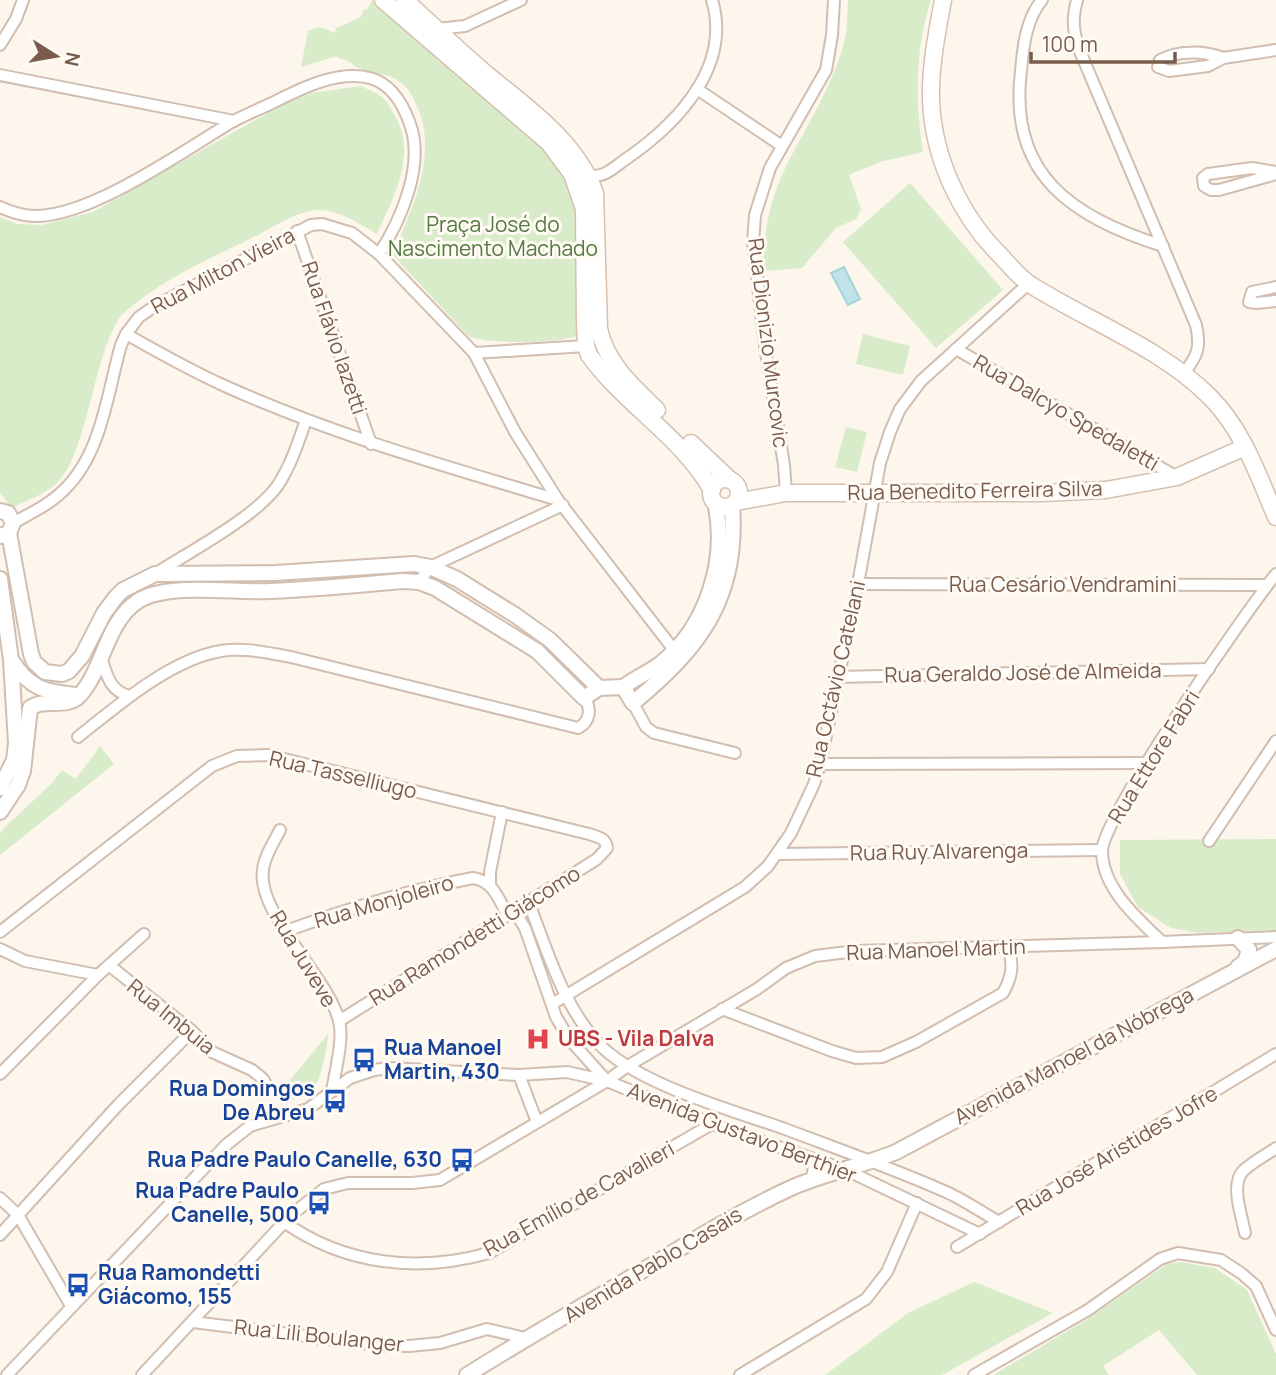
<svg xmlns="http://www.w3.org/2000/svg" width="1276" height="1375" font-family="Manrope,sans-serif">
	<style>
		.green { fill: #d8ecc9 }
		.water { fill: #bfe3e8; stroke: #a5d3da; stroke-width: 2 }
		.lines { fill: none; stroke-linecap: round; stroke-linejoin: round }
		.minor-casing { stroke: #d1beb0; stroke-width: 14 }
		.tertiary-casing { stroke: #d1beb0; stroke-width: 18 }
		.secondary-casing { stroke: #d6c0b0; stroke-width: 19 }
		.minor { stroke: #fff; stroke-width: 10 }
		.tertiary { stroke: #fff; stroke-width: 14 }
		.secondary { stroke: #fff; stroke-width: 16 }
		.labels { text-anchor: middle; stroke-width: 6; stroke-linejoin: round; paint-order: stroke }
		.park-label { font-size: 21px; fill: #537a41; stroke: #fffaf3 }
		.street-label { font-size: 21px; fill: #7a5c4d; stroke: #fffaf3 }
		.health-label { font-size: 21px; font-weight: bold; fill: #be3a42; stroke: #fffaf3; text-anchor: start }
		.transit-label { font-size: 21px; font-weight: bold; fill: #164399; stroke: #fffaf3; text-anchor: end }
	</style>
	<rect width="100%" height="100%" fill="#fdf6ec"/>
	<g class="green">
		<path d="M372 0 452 66 561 163 577 196 583 334C560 344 494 344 469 337L392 254C413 209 441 149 414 100 412 95 409 90 406 87 386 69 379 77 361 69 351 65 353 61 338 58L337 56 301 67 308 31 320 27 335 33 336 28 361 17 364 9 367 10Z"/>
		<path d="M848 0H931C915 49 915 102 923 152L880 162 849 175 861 209 856 219 836 228 802 268 763 271C763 237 769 202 784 171 805 127 834 86 845 38 848 26 847 12 848 0Z"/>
		<path d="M361 86C368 90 380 94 385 100 389 103 391 110 394 114 418 154 394 196 377 234 359 224 340 210 318 210 298 211 277 225 260 234 215 256 164 278 126 311 121 315 116 322 114 328 93 367 86 453 58 482 46 494 26 501 11 508L0 492V217L17 224 42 225 93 212 280 106 311 93Z"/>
		<polygon points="910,183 1003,290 936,348 843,242"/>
		<polygon points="863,334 910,346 903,375 856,364"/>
		<polygon points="846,427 867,432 857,472 835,467"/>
		<polygon points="100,746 114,764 0,855 0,834 4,828 51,784 62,770 76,779"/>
		<polygon points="1276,839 1276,930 1200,933 1171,928 1138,907 1120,874 1120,840"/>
		<path d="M328 1034C327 1049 321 1084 309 1094 303 1098 295 1099 288 1101L280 1092Z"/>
		<polygon points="1180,1262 1215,1268 1247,1290 1276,1354 1276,1375 1197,1375 1159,1330 1103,1366 1109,1375 993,1375 1086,1320 1167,1264"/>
		<polygon points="974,1282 1053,1313 942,1375 825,1375 908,1313"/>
	</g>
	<polygon class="water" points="844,267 860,299 848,305 831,273"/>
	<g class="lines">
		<g class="minor-casing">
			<g id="minor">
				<path d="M1042 0C1026 19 1023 47 1021 71 1008 176 1073 217 1163 246"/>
				<path d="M1077 0C1072 19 1073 30 1079 49L1196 325C1201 347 1198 355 1184 373"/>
				<polyline points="437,29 465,26 521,0"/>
				<polyline points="0,45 16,19 23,0"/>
				<path d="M1223 58C1205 51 1178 50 1160 60L1158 67 1169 71 1208 66 1223 58 1276 50"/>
				<polyline points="0,75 234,121"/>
				<polyline points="697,89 782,146"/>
				<polyline points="1276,172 1252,168 1208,174 1203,178 1204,186 1211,190 1219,190 1276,174"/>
				<path d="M589 175C604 179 614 167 626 159 677 124 732 67 712 0"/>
				<path d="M0 207C11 212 24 216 36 216 91 216 182 152 230 123 244 115 260 109 274 102 302 88 337 70 370 78 392 84 403 104 410 124 425 165 401 220 379 254"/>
				<polyline points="297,231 371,444"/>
				<polyline points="1276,287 1252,292 1249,302 1256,303 1276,301"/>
				<path d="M126 334C158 352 191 371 225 386 333 435 445 466 558 500"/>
				<polyline points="956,349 1177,477"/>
				<polyline points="474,353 586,346"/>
				<polyline points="786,493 784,465 765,346 753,243 755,215 770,168 826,70 832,35 834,0"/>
				<path d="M13 523C31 513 49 505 64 490 102 453 107 394 121 345L126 334 139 317 155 306 311 225 322 224 352 233 379 254 474 353 515 432 558 500 674 650"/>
				<path d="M155 574C189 552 256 517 278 485 291 465 298 443 306 420"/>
				<polyline points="419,582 430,567 563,505"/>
				<polyline points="858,584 1267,585"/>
				<path d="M101 657C107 675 109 690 129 696"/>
				<polyline points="838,677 1209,669"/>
				<polyline points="633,703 646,727 654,733 735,753"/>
				<path d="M78 737C117 706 171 659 221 651 245 647 268 653 291 657L578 728C590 722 592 708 584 698"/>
				<polyline points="820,764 1146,763"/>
				<path d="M280 830C274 842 264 857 263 870 256 913 329 978 339 1021 344 1039 335 1072 332 1091"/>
				<polyline points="1209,841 1276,741"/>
				<polyline points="777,854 1101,850"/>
				<polyline points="490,885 490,872 502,812"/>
				<path d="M528 901C547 949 562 1004 598 1043 636 1084 732 1110 785 1129 838 1149 892 1168 944 1191 963 1199 981 1212 999 1222"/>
				<polyline points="514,910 525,928 556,1017 570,1040 607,1081 712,1124 846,1170 980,1234"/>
				<path d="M286 931C347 909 409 890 473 878 493 881 498 898 507 914"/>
				<path d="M0 932 212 766 237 756 268 755 589 834C598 837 606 838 607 848L597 859 339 1021"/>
				<path d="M1162 942C1137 918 1103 889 1102 852 1100 820 1248 609 1276 574"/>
				<polyline points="0,949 25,961 98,975"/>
				<polyline points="110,966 192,1031 212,1052 252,1070 263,1079 268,1088"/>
				<polyline points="552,1004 745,887 768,866 791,833 814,784 820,764 858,584 880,463 890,432 900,409 921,381 1028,284"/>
				<path d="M722 1009 832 1051 856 1058 882 1057 916 1042 1003 993C1012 977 1014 965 1008 947"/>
				<polyline points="0,1074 98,975 144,934"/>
				<polyline points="519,1075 537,1122"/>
				<polyline points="0,1198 18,1215 71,1306"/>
				<path d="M284 1222C345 1265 418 1273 489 1253L712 1124"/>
				<path d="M1245 1233C1242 1216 1230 1185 1243 1171 1252 1162 1266 1155 1276 1148"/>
				<polyline points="0,1235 118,1105 192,1031"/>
				<polyline points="957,1247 1276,1054"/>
				<polyline points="193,1322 377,1345 409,1346 440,1343 487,1329 525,1338"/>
				<polyline points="7,1375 226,1145 250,1126 308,1109 350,1078 374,1070 389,1068 519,1075 567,1072 607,1081"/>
				<polyline points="142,1375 290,1216 324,1189 348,1183 412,1183 440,1180 607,1081 626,1067 757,989 786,968 815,956 856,951 1162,942 1276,937"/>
				<polyline points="740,1375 866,1299 887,1272 917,1203"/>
				<polyline points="974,1375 1088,1310 1160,1259 1178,1253 1221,1260 1241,1273 1256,1286 1276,1330"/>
			</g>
		</g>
		<g class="tertiary-casing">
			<g id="tertiary">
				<polyline points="0,511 8,513 13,523 9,533 0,536"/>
				<polyline points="9,533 31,654 34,662 45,672 62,674 69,671 82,656 104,613 116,597 123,590 155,574 275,573 414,564 430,567 457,579 515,615 550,640 599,688"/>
				<polyline points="0,579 11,660 16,743 14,760 0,788"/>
				<path d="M12 661C30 689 45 692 77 695"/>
				<path d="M623 687 633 703C700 648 739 597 732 506"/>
				<path d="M623 687C635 678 648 673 660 664 707 627 728 559 715 502"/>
				<path d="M0 812 18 785 23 771 30 708C45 697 66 710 80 695 104 668 106 622 138 601 167 582 234 593 270 591 314 589 358 585 403 581L419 582 435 588 537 651 584 698 599 688 623 687"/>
				<polyline points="1238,938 1249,950 1245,962 1238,967"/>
				<polyline points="814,1178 817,1161"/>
				<path d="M467 1375C518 1343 571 1313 623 1282 678 1250 732 1215 791 1188 825 1173 862 1166 896 1152L1276 949"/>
			</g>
		</g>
		<g class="secondary-casing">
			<g id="secondary">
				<path d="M383 0 549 143 572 174 584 209 585 324 586 346 589 355C625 405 681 436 712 490"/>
				<path d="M405 0C431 24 457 49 484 72 526 107 576 140 595 193L599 329C607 364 632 386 657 410"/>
				<path d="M943 0C937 32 930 67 931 100 933 157 960 216 1001 256 1010 266 1020 278 1031 285 1088 321 1163 349 1210 397 1243 430 1258 475 1276 517"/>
				<polyline points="691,443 730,480"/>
				<circle cx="725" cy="493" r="14"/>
				<polyline points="736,502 786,493 1041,493 1106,490 1177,477 1245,447"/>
			</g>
		</g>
		<use href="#minor" class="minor"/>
		<use href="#tertiary" class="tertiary"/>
		<use href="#secondary" class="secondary"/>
	</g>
	<defs>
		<g id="hospital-bare" transform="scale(1.89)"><path d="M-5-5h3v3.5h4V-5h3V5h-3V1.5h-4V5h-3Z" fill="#e0444e" stroke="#fffaf3" stroke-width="2.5" paint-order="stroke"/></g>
		<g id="bus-bare" transform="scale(1.89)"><path d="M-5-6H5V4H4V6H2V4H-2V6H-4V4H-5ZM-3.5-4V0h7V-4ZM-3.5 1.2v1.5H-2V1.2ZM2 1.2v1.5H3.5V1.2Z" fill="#1a4fb4" stroke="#fffaf3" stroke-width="2.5" paint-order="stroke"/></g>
	</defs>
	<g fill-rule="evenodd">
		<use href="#hospital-bare" x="538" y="1039"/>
		<use href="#bus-bare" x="364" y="1060"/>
		<use href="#bus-bare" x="335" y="1101"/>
		<use href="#bus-bare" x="462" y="1160"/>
		<use href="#bus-bare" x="319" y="1203"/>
		<use href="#bus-bare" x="78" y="1285"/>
	</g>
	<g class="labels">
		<g class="park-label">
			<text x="493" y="232">Praça José do<tspan x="493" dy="24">Nascimento Machado</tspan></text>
		</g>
		<g class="street-label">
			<text transform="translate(223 271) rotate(-28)" y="7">Rua Milton Vieira</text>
			<text transform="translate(334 338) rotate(71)" y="7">Rua Flávio Iazetti</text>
			<text transform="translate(768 343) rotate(83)" y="7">Rua Dionizio Murcovic</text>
			<text transform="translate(1066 413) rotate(30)" y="7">Rua Dalcyo Spedaletti</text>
			<text transform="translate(975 491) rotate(-1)" y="7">Rua Benedito Ferreira Silva</text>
			<text x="1063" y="592">Rua Cesário Vendramini</text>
			<text transform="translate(1023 673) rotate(-1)" y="7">Rua Geraldo José de Almeida</text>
			<text transform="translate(836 679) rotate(-77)" y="7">Rua Octávio Catelani</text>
			<text transform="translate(1154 757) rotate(-58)" y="7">Rua Ettore Fabri</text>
			<text transform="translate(343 775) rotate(13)" y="7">Rua Tasselliugo</text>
			<text transform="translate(939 852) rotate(-1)" y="7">Rua Ruy Alvarenga</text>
			<text transform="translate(384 902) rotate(-16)" y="7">Rua Monjoleiro</text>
			<text transform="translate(475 936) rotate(-32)" y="7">Rua Ramondetti Giácomo</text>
			<text transform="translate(936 950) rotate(-2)" y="7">Rua Manoel Martin</text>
			<text transform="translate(303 959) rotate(59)" y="7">Rua Juveve</text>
			<text transform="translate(171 1017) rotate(39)" y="7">Rua Imbuia</text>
			<text transform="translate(1074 1056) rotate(-28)" y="7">Avenida Manoel da Nóbrega</text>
			<text transform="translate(742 1133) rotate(21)" y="7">Avenida Gustavo Berthier</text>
			<text transform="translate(1117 1151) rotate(-31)" y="7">Rua José Aristides Jofre</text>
			<text transform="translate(579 1199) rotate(-29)" y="7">Rua Emílio de Cavalieri</text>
			<text transform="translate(653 1265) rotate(-31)" y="7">Avenida Pablo Casais</text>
			<text transform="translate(319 1336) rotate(6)" y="7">Rua Lili Boulanger</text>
		</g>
		<g class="health-label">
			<text x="558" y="1046">UBS - Vila Dalva</text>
		</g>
		<g class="transit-label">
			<text x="384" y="1055" text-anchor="start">Rua Manoel<tspan x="384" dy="24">Martin, 430</tspan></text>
			<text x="315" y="1096">Rua Domingos<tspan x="315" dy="24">De Abreu</tspan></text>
			<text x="442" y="1167">Rua Padre Paulo Canelle, 630</text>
			<text x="299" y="1198">Rua Padre Paulo<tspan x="299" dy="24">Canelle, 500</tspan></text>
			<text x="98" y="1280" text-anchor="start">Rua Ramondetti<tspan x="98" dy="24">Giácomo, 155</tspan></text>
		</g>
	</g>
	<g transform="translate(56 56) rotate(101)" stroke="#fffaf3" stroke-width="5" paint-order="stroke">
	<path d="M0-5L12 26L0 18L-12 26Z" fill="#7a5c4d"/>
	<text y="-10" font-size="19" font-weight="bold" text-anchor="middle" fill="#7a5c4d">N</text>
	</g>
	<path d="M1031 52v10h144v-10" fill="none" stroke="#7a5c4d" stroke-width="3.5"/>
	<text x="1042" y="52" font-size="21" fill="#7a5c4d" stroke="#fffaf3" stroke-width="5" paint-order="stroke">100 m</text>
</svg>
